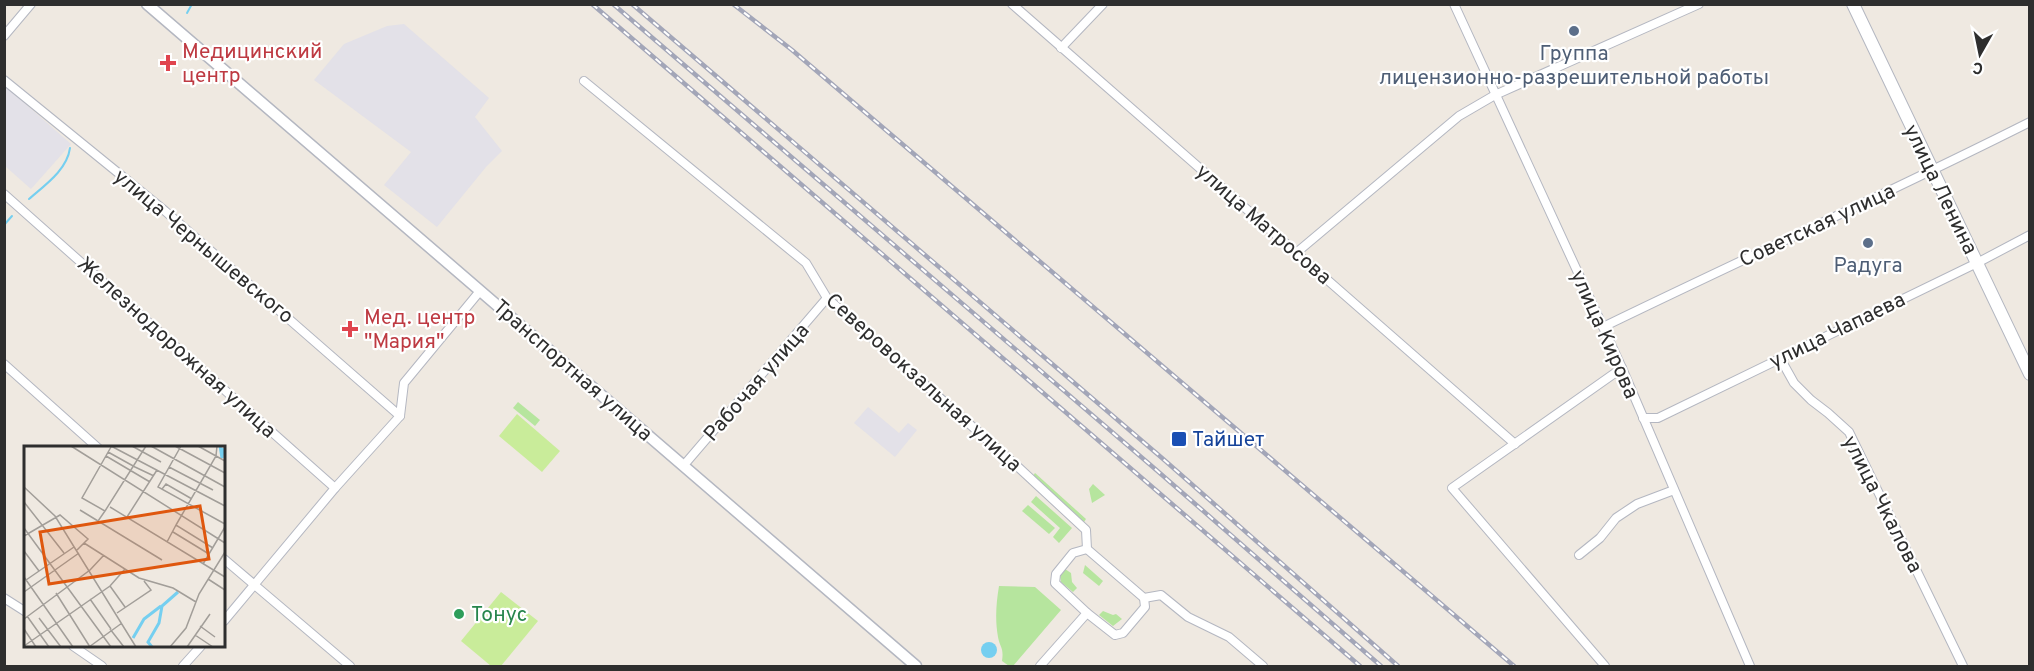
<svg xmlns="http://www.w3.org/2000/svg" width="2034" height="671" font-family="Overpass,sans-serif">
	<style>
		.industrial { fill: #e3e1e8 }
		.green { fill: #b6e59e }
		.pitch { fill: #c9ec9a }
		.water { fill: #75cff0 }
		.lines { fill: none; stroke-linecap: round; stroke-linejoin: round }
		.stream { stroke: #75cff0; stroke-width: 2 }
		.minor-casing { stroke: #b4b7c1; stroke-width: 10 }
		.tertiary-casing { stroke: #b4b7c1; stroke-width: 13 }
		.secondary-casing { stroke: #b4b7c1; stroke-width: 14 }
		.minor { stroke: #fff; stroke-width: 8 }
		.tertiary { stroke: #fff; stroke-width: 10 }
		.secondary { stroke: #fff; stroke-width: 12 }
		.rail-casing { stroke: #a3a6b8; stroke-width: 4.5 }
		.rail { stroke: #fff; stroke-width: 2; stroke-dasharray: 7; stroke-linecap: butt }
		.service-dot { fill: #5c6f8a; stroke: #fff; stroke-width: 2 }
		.health-dot { fill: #e0444e; stroke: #fff; stroke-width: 2 }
		.transit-dot { fill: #1a4fb4; stroke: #fff; stroke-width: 2 }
		.leisure-dot { fill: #2e9e5b; stroke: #fff; stroke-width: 2 }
		.labels { text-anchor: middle; stroke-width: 4.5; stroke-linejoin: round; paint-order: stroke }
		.health-label { font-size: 21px; fill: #be3a42; stroke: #fff; text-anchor: start }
		.service-label { font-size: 21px; fill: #4e5e75; stroke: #fff }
		.street-label { font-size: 21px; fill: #2e2e2e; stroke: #fff }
		.transit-label { font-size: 21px; fill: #164399; stroke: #fff; text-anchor: start }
		.leisure-label { font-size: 21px; fill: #27864d; stroke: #fff; text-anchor: start }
		.inset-river { fill: none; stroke: #75cff0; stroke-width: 3 }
		.inset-road { fill: none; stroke: #a29e99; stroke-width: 1.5 }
		.view { fill: #df570e; fill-opacity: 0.15; stroke: #df570e; stroke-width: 3 }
		.inset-edge { fill: none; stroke: #2e2e2e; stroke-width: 3 }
	</style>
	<rect width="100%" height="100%" fill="#efe9e1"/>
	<g class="industrial">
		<polygon points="404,24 489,98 475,117 502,151 486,167 437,227 384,185 411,152 314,80 344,44 387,26"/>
		<polygon points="5,86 71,144 31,189 5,166"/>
		<polygon points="868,407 899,433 908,423 917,430 895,457 854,423"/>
	</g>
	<g class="green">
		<polygon points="518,402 540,420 535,426 513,408"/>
		<polygon points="1035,473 1086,519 1084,522 1033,476"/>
		<polygon points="1093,484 1105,495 1092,503 1089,489"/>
		<polygon points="1036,496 1072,528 1059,543 1053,537 1060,528 1031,502"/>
		<polygon points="1028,505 1055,528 1049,534 1022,511"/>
		<polygon points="1085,565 1103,581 1099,586 1083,573"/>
		<polygon points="1065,569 1071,573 1072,582 1077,588 1073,592 1061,582 1060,575"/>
		<path d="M999 586 1035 587 1061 610 1013 666H1009L1002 661C1004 647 1000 648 998 637 995 620 996 604 999 586Z"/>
		<polygon points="1103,611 1113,615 1116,614 1122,619 1113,626 1099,615"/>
	</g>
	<g class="pitch">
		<polygon points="517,414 560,451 542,472 499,436"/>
		<polygon points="501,592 538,621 501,666 491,666 461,641"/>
	</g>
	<circle class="water" cx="989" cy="650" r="8"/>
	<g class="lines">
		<g class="stream">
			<polyline points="187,13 192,4"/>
			<path d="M29 199C45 185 67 170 70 148"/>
			<polyline points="4,225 12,216"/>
		</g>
		<g class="minor-casing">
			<g id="minor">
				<polyline points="1012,4 1515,444"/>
				<polyline points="1454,4 1622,368 1750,666"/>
				<polyline points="4,36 31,4"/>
				<polyline points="1061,48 1103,4"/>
				<polyline points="4,80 165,211 400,416"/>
				<polyline points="584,81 806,263 827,298 1018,467 1086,530 1087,549 1144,598 1161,595 1188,617 1229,637 1263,666"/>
				<polyline points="4,194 335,488 400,416 404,383 480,291"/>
				<polyline points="1296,253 1459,116 1495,95 1699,4"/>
				<path d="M1603 327C1745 258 1889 193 2030 122"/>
				<polyline points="1780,358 1794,383 1811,400 1828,413 1849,432 1963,666"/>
				<polyline points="4,364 98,448"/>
				<polyline points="1643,418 1658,418 1977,263 2030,235"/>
				<polyline points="684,465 827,298"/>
				<polyline points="1087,549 1073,553 1056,574 1055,583 1087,613 1115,635 1123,633 1145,607 1144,598"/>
				<polyline points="1579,555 1600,538 1616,518 1637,504 1674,490"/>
				<polyline points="224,559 350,666"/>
				<polyline points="4,598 26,612"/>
				<polyline points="224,621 335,488"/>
				<polyline points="73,646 102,666"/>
				<polyline points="183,666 201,646"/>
				<polyline points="1040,666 1087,613"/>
				<polyline points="1605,666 1452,488 1622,368"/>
			</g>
		</g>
		<g class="tertiary-casing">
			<polyline id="tertiary" points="147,4 916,666"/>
		</g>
		<g class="secondary-casing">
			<polyline id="secondary" points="1853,4 2030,374"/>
		</g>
		<use href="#minor" class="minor"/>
		<use href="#tertiary" class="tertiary"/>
		<use href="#secondary" class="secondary"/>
		<g class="rail-casing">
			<g id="rail">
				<polyline points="592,4 1360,666"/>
				<polyline points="613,4 1154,468 1381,666"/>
				<polyline points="632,4 1162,458 1398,666"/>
				<polyline points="733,4 792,50 1514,666"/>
			</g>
		</g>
		<use href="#rail" class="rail"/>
	</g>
	<g class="service-dot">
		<circle cx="1574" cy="31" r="6"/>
		<circle cx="1868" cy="243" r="6"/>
	</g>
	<g class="health-dot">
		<path d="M165 54h6v6h6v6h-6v6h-6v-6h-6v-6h6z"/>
		<path d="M347 320h6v6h6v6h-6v6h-6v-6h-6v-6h6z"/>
	</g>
	<rect class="transit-dot" x="1171" y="431" width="16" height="16" rx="3"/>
	<circle class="leisure-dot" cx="459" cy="614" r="6"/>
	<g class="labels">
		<g class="health-label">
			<text x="182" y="58">Медицинский<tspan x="182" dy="24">центр</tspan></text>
			<text x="364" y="324">Мед. центр<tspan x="364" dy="24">"Мария"</tspan></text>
		</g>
		<g class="service-label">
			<text x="1574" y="60">Группа<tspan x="1574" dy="24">лицензионно-разрешительной работы</tspan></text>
			<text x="1868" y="272">Радуга</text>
		</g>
		<g class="street-label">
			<text transform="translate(1941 189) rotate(64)" y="7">улица Ленина</text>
			<text transform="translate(1264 224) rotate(41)" y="7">улица Матросова</text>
			<text transform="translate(1817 225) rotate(-25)" y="7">Советская улица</text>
			<text transform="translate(204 246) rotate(40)" y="7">улица Чернышевского</text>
			<text transform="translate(1837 330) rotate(-26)" y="7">улица Чапаева</text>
			<text transform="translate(1605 334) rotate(66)" y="7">улица Кирова</text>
			<text transform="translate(177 347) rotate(42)" y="7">Железнодорожная улица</text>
			<text transform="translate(573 370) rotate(41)" y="7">Транспортная улица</text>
			<text transform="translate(756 382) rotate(-49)" y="7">Рабочая улица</text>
			<text transform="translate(924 382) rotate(42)" y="7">Северовокзальная улица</text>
			<text transform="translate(1883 504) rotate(63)" y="7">улица Чкалова</text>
		</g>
		<g class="transit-label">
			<text x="1192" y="446">Тайшет</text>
		</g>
		<g class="leisure-label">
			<text x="471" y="621">Тонус</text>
		</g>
	</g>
	<g transform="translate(24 446)">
		<rect width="201" height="201" fill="#efe9e1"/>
		<path class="inset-river" d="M196 0 198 12 199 2M109 192 120 173 137 160M128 201 124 196 135 177 138 160 154 146"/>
		<path class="inset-road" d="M47 0 201 97M87 0 201 60M108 0 137 16M127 0 201 41M151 0 201 27M157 0 134 41 201 78M174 0 201 15M87 1 58 52 81 65 74 75 138 114M84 6 111 21M82 10 126 36M111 21 130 30M145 21 189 44M0 41 31 70 112 201M138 43 142 38 168 53M0 56 40 107M86 61 201 131M56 64 74 75M81 65 122 0M103 71 133 24M152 79 192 10 193 0M0 82 87 201M149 86 185 108M0 90 36 69 64 93 53 104M143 96 152 79 189 102M60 97 115 132 149 142 172 156M0 105 15 125M179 118 201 81M0 131 49 201M184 133 201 144M2 134 50 101M86 140 101 161M0 146 55 107M32 147 66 201M66 153 87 183M93 167 127 144 120 135M3 170 25 201M15 172 37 201M0 173 66 124 80 109M176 180 191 191M0 183 12 201M86 183 100 201M171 189 189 201M0 200 86 140 101 123M65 201 98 177M146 201 162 182 175 148 201 106M163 201 186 168"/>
		<path class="view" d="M176 60 185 113 25 138 16 86Z"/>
		<rect width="201" height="201" class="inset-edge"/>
	</g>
	<rect width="2034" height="671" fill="none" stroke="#2e2e2e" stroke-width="12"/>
	<g transform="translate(1980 54) rotate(189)" stroke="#ffffff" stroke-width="4.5" paint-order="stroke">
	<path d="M0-4.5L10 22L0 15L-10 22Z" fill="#2e2e2e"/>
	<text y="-9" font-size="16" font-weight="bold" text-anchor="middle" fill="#2e2e2e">С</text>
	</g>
</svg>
